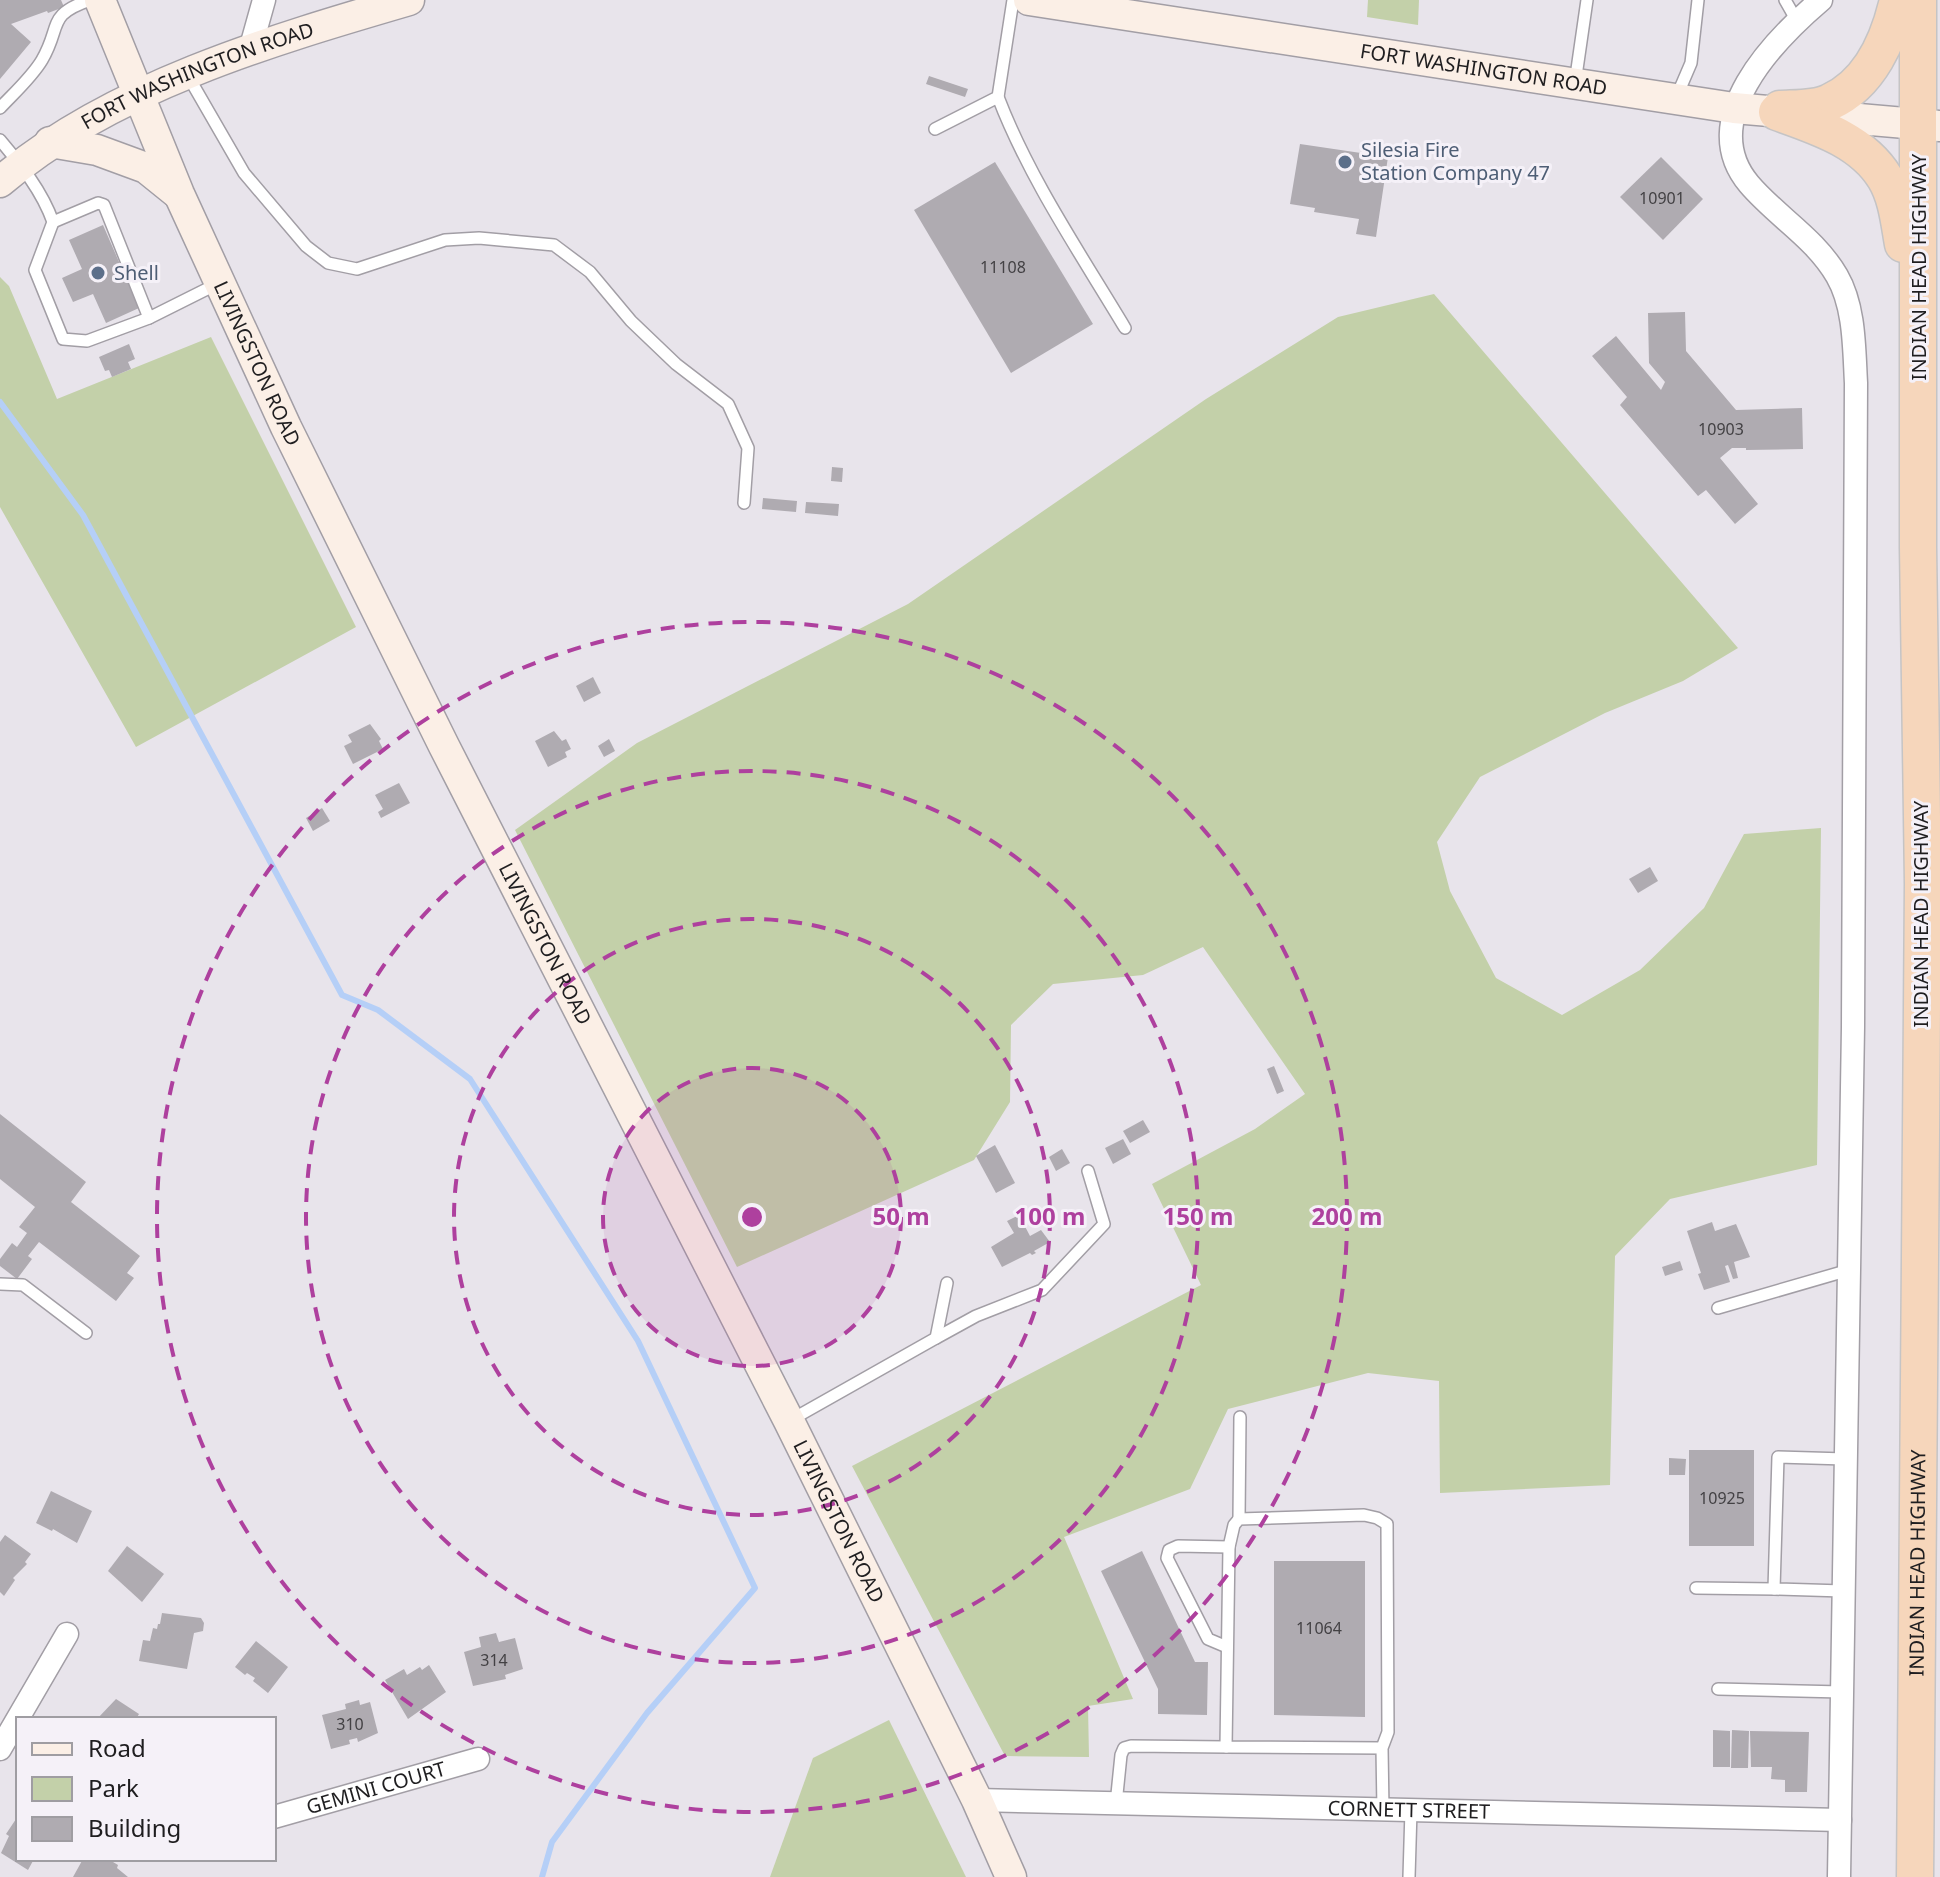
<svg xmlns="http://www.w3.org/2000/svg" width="1940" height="1877" font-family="'Noto Sans',sans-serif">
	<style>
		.green { fill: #c3d0a9 }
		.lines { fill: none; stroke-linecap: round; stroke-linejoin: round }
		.stream { stroke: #b5cff7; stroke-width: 6 }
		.building { fill: #afabb1 }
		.service-casing { stroke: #a29ea5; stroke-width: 14 }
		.minor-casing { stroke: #a29ea5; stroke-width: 25 }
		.secondary-casing { stroke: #a29ea5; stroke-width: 33 }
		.trunk-casing { stroke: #c5c4c5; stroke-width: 39 }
		.service { stroke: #fff; stroke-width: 11 }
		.minor { stroke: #fff; stroke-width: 22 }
		.secondary { stroke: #fbefe6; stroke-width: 30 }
		.trunk { stroke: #f6d6bb; stroke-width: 36 }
		.ring { fill: none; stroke: #ae409e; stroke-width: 4; stroke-dasharray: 14 10 }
		.service-dot { fill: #5c6f8a; stroke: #f5f1f8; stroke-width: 3 }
		.labels { text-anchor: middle; stroke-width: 6; stroke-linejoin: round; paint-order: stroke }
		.number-label { font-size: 16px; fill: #434144 }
		.street-label { font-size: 20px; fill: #1f1e20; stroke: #f5f1f8 }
		.service-label { font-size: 20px; fill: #4e5e75; stroke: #f5f1f8; text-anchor: start }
		.centre { fill: #ae409e; stroke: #f5f1f8; stroke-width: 4 }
		.ring-label { font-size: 24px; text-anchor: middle; font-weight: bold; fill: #ae409e; stroke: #f5f1f8; stroke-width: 6; stroke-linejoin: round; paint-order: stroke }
	</style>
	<rect width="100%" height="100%" fill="#e8e4eb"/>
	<g class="green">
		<polygon points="1368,0 1419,0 1418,25 1367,17"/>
		<polygon points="0,277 9,286 57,399 211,337 356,627 136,747 0,507"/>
		<polygon points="1434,294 1738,648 1683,681 1605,713 1480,777 1437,842 1450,891 1496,978 1562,1015 1640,970 1704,908 1744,834 1821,828 1817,1165 1670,1199 1615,1256 1610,1485 1440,1493 1439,1381 1368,1373 1228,1409 1190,1489 1064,1537 1133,1699 1088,1706 1089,1757 1005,1756 852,1466 1201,1285 1152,1184 1255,1129 1305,1094 1203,947 1143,975 1053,984 1011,1025 1010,1102 974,1160 737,1267 515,830 637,743 908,604 1206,399 1338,317"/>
		<polygon points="889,1720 966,1877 770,1877 813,1758"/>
	</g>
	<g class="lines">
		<polyline class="stream" points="0,402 83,515 342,995 378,1010 470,1079 638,1341 755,1588 647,1713 552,1842 542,1877"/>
	</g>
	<g class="building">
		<polygon points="0,0 61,0 64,7 48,13 47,11 11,24 31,42 0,79"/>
		<polygon points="929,76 968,89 965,97 926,84"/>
		<polygon points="1300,144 1388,157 1376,237 1356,234 1359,219 1314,212 1315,208 1290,204"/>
		<polygon points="1661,157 1703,199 1663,240 1620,197"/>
		<polygon points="995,162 1093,324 1011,373 914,210"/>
		<polygon points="103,225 139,308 106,323 93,294 73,302 62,278 82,269 69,240"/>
		<polygon points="1685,312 1686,351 1736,410 1802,408 1803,449 1746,450 1746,448 1732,448 1720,458 1758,504 1735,524 1706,490 1698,496 1620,405 1627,397 1592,356 1616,336 1661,390 1665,382 1649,363 1648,313"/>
		<polygon points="129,344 135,359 128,362 131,369 112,377 109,370 105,371 99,357"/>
		<polygon points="832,467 843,468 842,482 831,481"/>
		<polygon points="763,498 797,501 796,512 762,509"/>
		<polygon points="806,502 839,504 838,516 805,513"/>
		<polygon points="593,677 601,693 584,702 576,686"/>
		<polygon points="370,724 381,739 379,741 383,749 353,764 344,746 352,742 348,735"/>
		<polygon points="554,731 562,741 566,739 571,749 565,752 567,757 548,767 535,741"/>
		<polygon points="609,739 615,751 604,757 598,746"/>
		<polygon points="399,783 410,803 381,818 378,812 383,809 375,795"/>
		<polygon points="322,808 330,821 313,831 306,818"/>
		<polygon points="1650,867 1658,881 1638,893 1629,879"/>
		<polygon points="1274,1066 1284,1091 1277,1094 1267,1069"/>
		<polygon points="0,1114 86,1182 71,1202 140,1256 127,1273 134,1278 116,1301 39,1242 28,1256 32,1259 17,1279 0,1266 0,1259 12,1243 17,1247 27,1233 19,1227 35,1207 0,1179"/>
		<polygon points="1143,1120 1150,1132 1130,1143 1123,1131"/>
		<polygon points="1123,1139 1131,1154 1113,1164 1105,1148"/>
		<polygon points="995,1145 1015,1183 996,1193 976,1156"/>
		<polygon points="1062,1149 1070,1163 1056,1171 1049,1157"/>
		<polygon points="1019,1215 1030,1236 1041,1230 1050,1242 1034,1251 1036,1253 1032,1255 1030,1253 1002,1267 991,1247 1014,1233 1007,1221"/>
		<polygon points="1712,1222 1715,1231 1736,1224 1750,1257 1734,1262 1738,1278 1733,1279 1728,1265 1725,1266 1730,1282 1704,1290 1698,1274 1701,1273 1687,1231"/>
		<polygon points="1680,1261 1683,1270 1665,1276 1662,1267"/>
		<rect x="1689" y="1450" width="65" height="96"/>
		<polygon points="1669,1458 1686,1459 1685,1475 1669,1475"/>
		<polygon points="51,1491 92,1511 77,1543 53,1529 52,1531 36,1523"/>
		<polygon points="5,1535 31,1554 25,1562 27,1564 13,1578 15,1580 4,1596 0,1592 0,1542"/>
		<polygon points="127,1546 164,1574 142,1602 108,1571"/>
		<polygon points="1142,1551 1195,1662 1208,1662 1207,1715 1158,1714 1158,1689 1101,1571"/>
		<polygon points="1274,1561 1365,1561 1365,1717 1274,1715"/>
		<polygon points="162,1613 201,1618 204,1623 203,1631 194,1633 187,1669 139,1661 143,1640 150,1641 153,1628 157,1629 158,1624 160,1624"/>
		<polygon points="496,1633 499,1642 515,1638 523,1669 505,1675 506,1679 473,1686 464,1652 481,1647 479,1637"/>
		<polygon points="256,1641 288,1667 268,1693 253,1681 255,1678 247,1673 245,1675 235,1667"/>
		<polygon points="429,1665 446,1692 408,1719 385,1680 404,1669 407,1675 420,1667 422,1670"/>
		<polygon points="116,1699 139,1714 136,1719 97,1719"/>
		<polygon points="359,1700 360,1705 370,1702 378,1733 358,1742 357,1738 349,1740 350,1744 331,1749 322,1715 346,1709 345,1704"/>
		<polygon points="1713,1730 1730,1731 1730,1767 1713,1767"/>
		<polygon points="1732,1730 1749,1731 1748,1768 1731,1768"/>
		<polygon points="1750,1731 1809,1732 1807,1792 1785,1792 1785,1780 1771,1779 1772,1767 1751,1767"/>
		<polygon points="18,1816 18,1859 34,1859 28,1870 1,1853 9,1836 6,1834"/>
		<polygon points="83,1859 108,1859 118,1865 117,1868 128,1877 73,1877"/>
	</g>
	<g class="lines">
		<g class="service-casing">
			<g id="service">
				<polyline points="1785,0 1797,21"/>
				<polyline points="188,76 244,173 306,246 328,263 357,269 445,240 479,238 554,245 590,272 631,321 676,364 728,404 748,448 744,503"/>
				<polyline points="1575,83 1587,0"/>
				<path d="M998 97C1029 178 1080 253 1125 328"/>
				<polyline points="1676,98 1691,63 1698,0"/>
				<path d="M0 108C14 93 32 77 42 60 62 26 46 15 90 0"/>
				<polyline points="935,129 998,97 1013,0"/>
				<path d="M0 140C21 165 42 191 53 222L35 270 63 339 87 341 149 318"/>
				<polyline points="53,222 98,203 104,205 149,318 217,284"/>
				<polyline points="0,1284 23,1285 86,1333"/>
				<polyline points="1718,1308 1849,1270"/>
				<polyline points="936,1338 976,1316 1042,1290 1104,1224 1088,1171"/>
				<polyline points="789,1421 936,1338 947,1283"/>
				<polyline points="1239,1519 1240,1417"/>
				<polyline points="1696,1588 1774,1589"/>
				<polyline points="1843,1591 1774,1589 1778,1457 1845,1459"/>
				<polyline points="1227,1647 1208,1639 1167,1558 1169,1550 1178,1546 1229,1547"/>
				<polyline points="1718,1689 1842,1692"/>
				<polyline points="1382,1748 1226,1747 1229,1547 1234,1525 1239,1519 1364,1515 1377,1518 1387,1524 1388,1732 1382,1748 1383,1810"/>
				<polyline points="1116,1804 1121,1755 1124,1748 1131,1746 1226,1747"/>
				<polyline points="1409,1877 1411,1810"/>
			</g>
		</g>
		<g class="minor-casing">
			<g id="minor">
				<path d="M1821 0C1774 40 1695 120 1749 184 1777 217 1815 238 1837 276 1855 307 1854 349 1856 383L1853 1027 1839 1877"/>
				<polyline points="250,50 264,0"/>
				<polyline points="0,1749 67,1634"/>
				<path id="s1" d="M977 1800 1840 1820"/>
				<path id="s2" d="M274 1817 478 1759"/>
			</g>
		</g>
		<g class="secondary-casing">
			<g id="secondary">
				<path id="s3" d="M100 0 179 194 286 427 444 746 789 1421 977 1800 1011 1877"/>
				<path id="s4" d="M1029 0 1734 108 1940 126"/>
				<polyline points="50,142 97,150 146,168 177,193"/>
				<path id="s5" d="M0 182C109 88 272 40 409 0"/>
			</g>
		</g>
		<g class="trunk-casing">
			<g id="trunk">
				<path d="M1780 109C1795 108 1817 109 1830 102 1870 84 1889 39 1898 0"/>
				<path d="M1777 112C1816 126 1862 140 1885 178 1897 198 1899 222 1903 244"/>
				<path id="s6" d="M1915 1877 1923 884 1918 547V0"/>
			</g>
		</g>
		<use href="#service" class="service"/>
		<use href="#minor" class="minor"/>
		<use href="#secondary" class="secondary"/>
		<use href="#trunk" class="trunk"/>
	</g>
	<circle cx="752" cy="1217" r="149" fill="#ae409e" fill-opacity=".12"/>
	<g class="ring">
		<circle cx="752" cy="1217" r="149"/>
		<circle cx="752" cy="1217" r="298"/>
		<circle cx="752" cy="1217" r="446"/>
		<circle cx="752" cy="1217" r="595"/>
	</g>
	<g class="service-dot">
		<circle cx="1345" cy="162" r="8"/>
		<circle cx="98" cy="273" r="8"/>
	</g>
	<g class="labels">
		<g class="number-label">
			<text x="1662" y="204">10901</text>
			<text x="1003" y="273">11108</text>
			<text x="1721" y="435">10903</text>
			<text x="1722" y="1504">10925</text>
			<text x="1319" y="1634">11064</text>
			<text x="494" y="1666">314</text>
			<text x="350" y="1730">310</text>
		</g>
		<g class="street-label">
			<text dy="7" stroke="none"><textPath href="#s4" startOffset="460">FORT WASHINGTON ROAD</textPath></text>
			<text dy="7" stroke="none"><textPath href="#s5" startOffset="226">FORT WASHINGTON ROAD</textPath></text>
			<text transform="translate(1919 267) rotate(-90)" y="7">INDIAN HEAD HIGHWAY</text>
			<text dy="7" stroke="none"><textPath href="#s3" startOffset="396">LIVINGSTON ROAD</textPath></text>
			<text transform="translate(1921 914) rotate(-90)" y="7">INDIAN HEAD HIGHWAY</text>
			<text dy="7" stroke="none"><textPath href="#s3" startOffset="1044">LIVINGSTON ROAD</textPath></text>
			<text dy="7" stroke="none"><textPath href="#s3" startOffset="1692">LIVINGSTON ROAD</textPath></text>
			<text dy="7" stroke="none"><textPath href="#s6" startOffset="314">INDIAN HEAD HIGHWAY</textPath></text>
			<text dy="7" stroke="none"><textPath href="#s2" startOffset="106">GEMINI COURT</textPath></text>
			<text dy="7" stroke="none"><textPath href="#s1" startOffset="432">CORNETT STREET</textPath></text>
		</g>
		<g class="service-label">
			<text x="1361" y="157">Silesia Fire<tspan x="1361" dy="23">Station Company 47</tspan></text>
			<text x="114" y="280">Shell</text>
		</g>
	</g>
	<circle cx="752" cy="1217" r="12" class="centre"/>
	<g class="ring-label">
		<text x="901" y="1225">50 m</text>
		<text x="1050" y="1225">100 m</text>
		<text x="1198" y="1225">150 m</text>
		<text x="1347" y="1225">200 m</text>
	</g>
	<rect x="16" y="1717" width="260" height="144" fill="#f5f1f8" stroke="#9f9da2" stroke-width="2"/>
	<rect x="32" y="1743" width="40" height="12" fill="#fbefe6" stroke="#9f9da2" stroke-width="2"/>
	<text x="88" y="1757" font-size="24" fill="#1f1e20">Road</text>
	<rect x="32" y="1777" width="40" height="24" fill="#c3d0a9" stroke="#9f9da2" stroke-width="2"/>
	<text x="88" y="1797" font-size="24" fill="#1f1e20">Park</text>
	<rect x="32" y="1817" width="40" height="24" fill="#afabb1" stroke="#9f9da2" stroke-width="2"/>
	<text x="88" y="1837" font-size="24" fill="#1f1e20">Building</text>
</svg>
